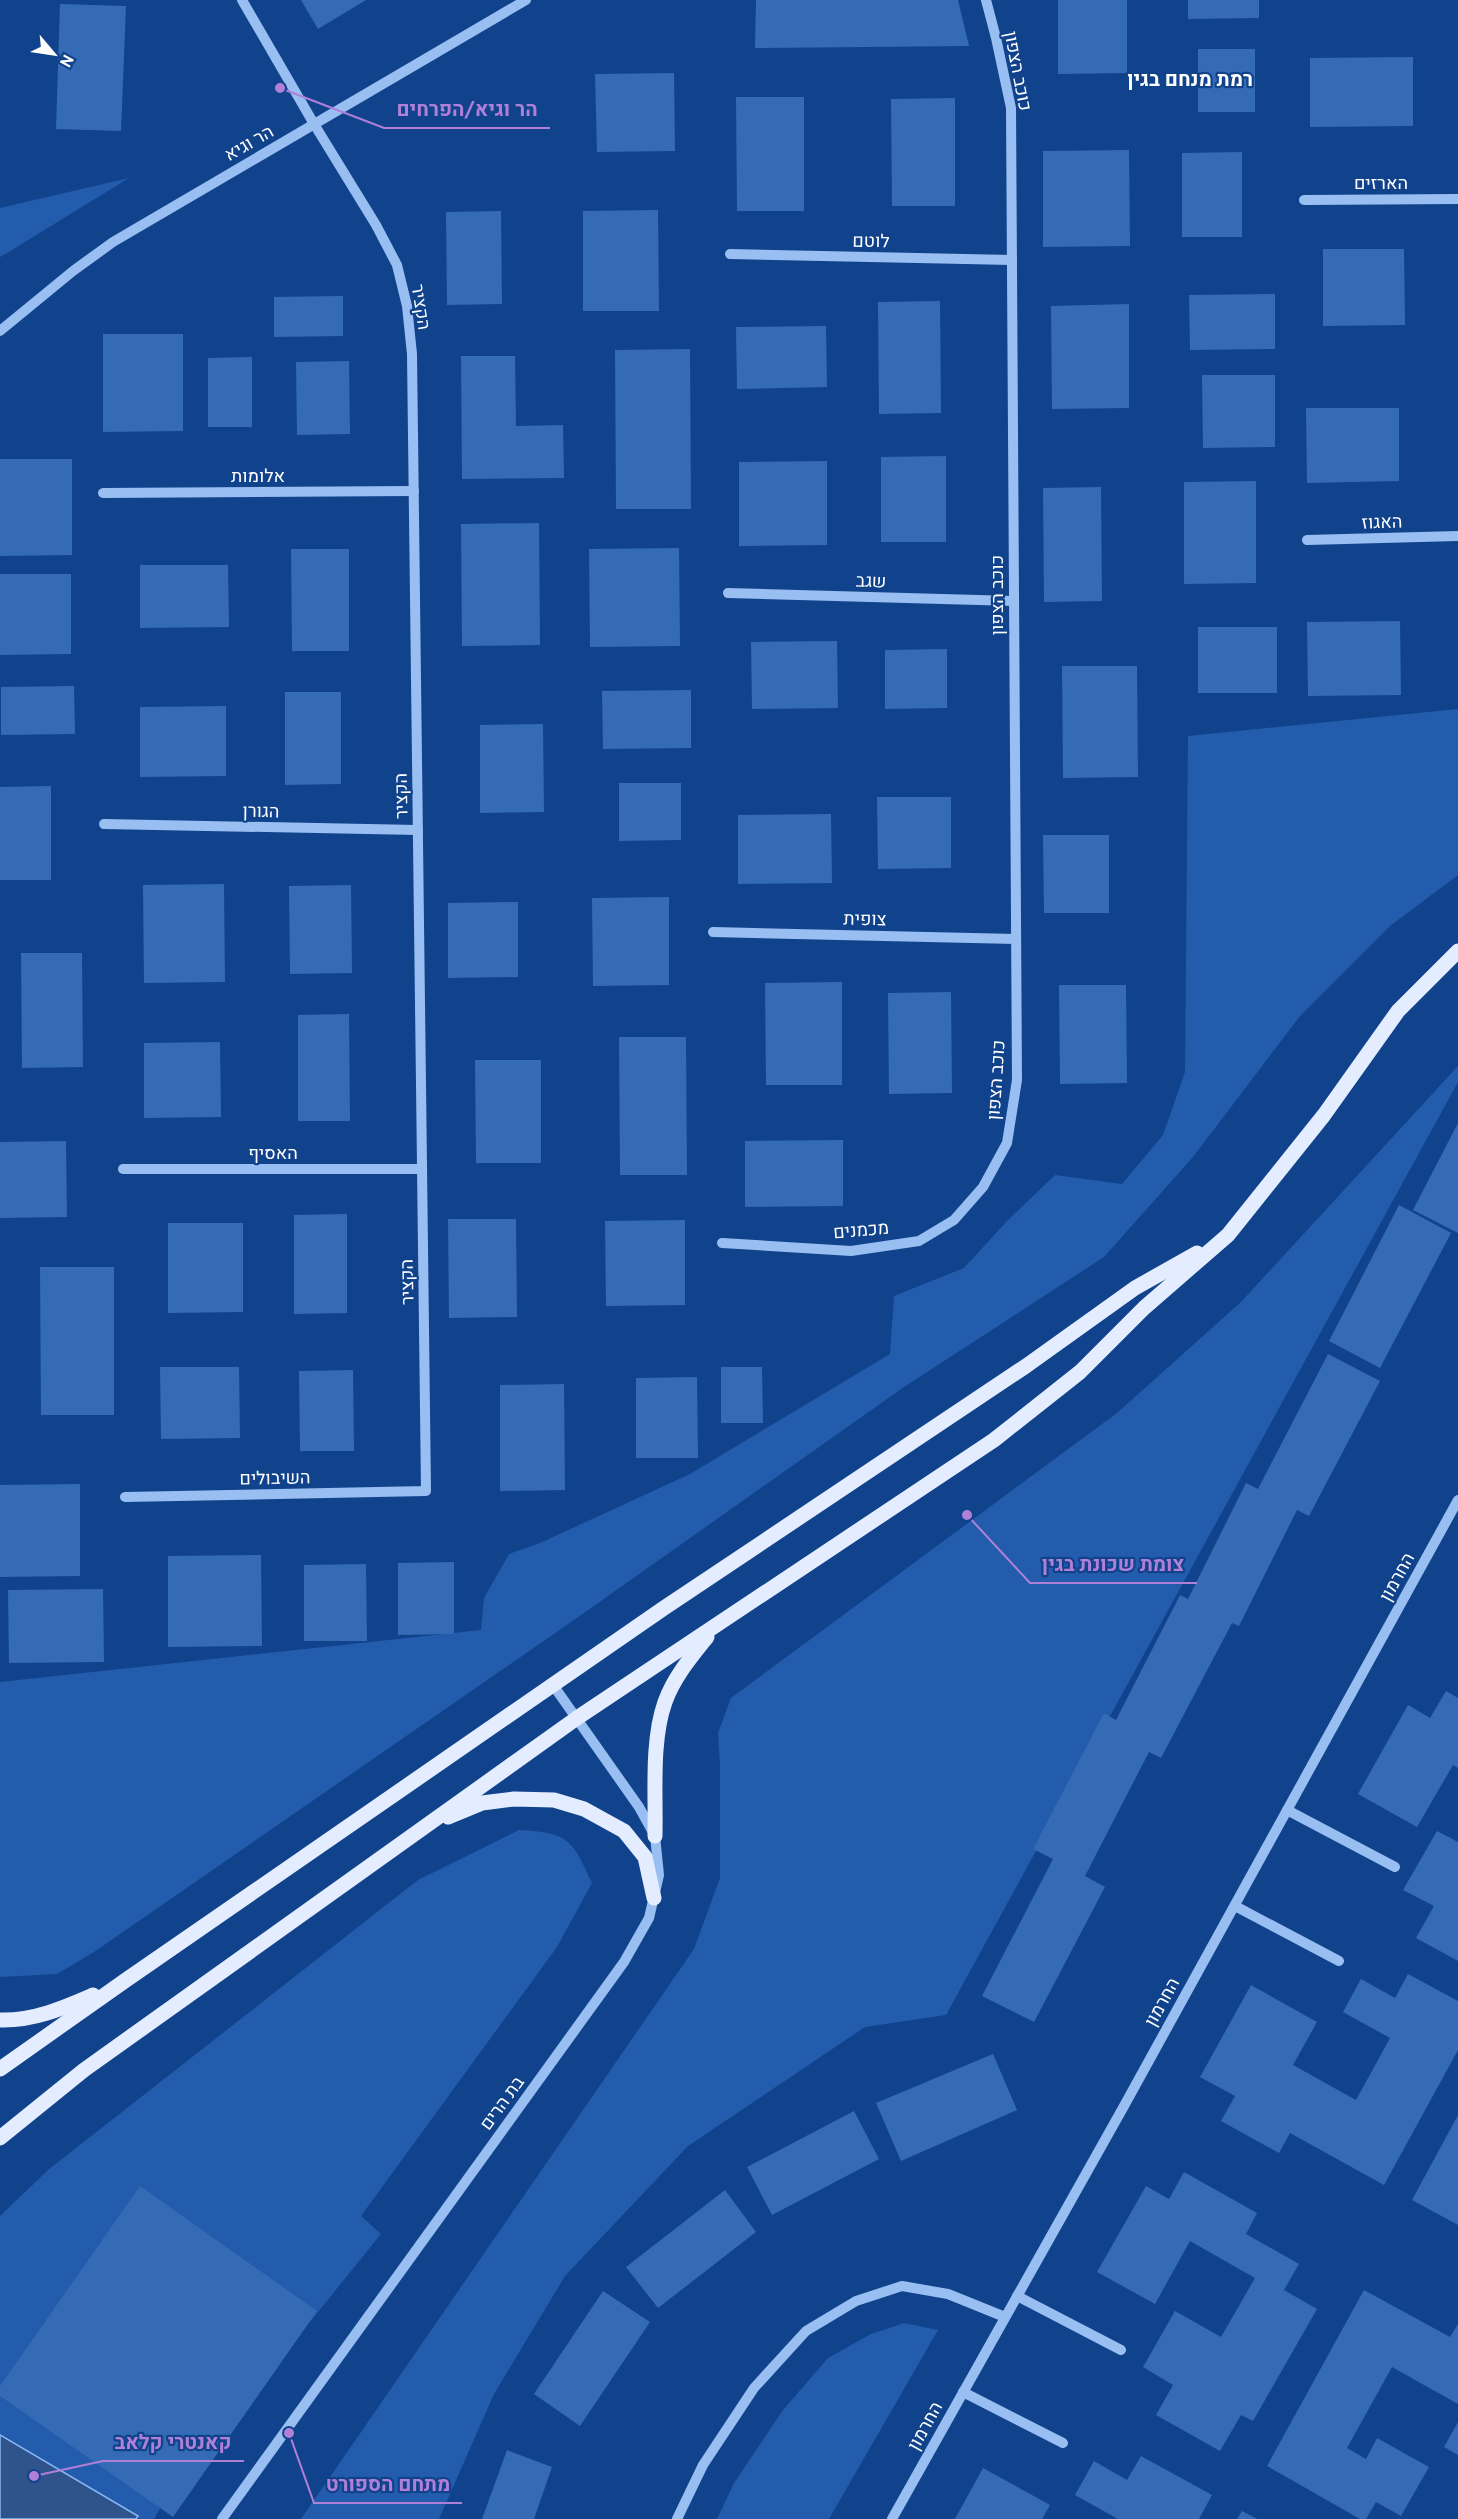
<svg xmlns="http://www.w3.org/2000/svg" width="1458" height="2519" font-family="Overpass,Heebo,sans-serif">
	<style>
		.green { fill: #235cac }
		.water { fill: #2f548b; stroke: #8bb9f5; stroke-width: 1.5 }
		.building { fill: #356ab4 }
		.lines { fill: none; stroke-linecap: round; stroke-linejoin: round }
		.minor { stroke: #99bef2; stroke-width: 10 }
		.major { stroke: #e4edff; stroke-width: 15 }
		.labels { text-anchor: middle; stroke-width: 4.5; stroke-linejoin: round; paint-order: stroke }
		.street-label { font-size: 18px; fill: #fff; stroke: #11438c }
		.neighbourhood-label { font-size: 20px; font-weight: bold; fill: #fff; stroke: #11438c }
		.leader { fill: none; stroke: #b080d9; stroke-width: 2 }
		.callout-dot { fill: #b080d9; stroke: #11438c; stroke-width: 2 }
		.callout-label { font-size: 20px; text-anchor: middle; font-weight: bold; fill: #b080d9; stroke: #11438c; stroke-width: 4.5; stroke-linejoin: round; paint-order: stroke }
	</style>
	<rect width="100%" height="100%" fill="#11438c"/>
	<g class="green">
		<polygon points="129,178 7,253 0,257 0,208"/>
		<polygon points="1458,709 1458,875 1390,926 1300,1016 1193,1157 1104,1257 904,1387 574,1620 94,1952 57,1974 0,1977 0,1682 481,1630 484,1598 509,1554 540,1543 690,1474 890,1354 894,1296 964,1268 1007,1221 1055,1175 1122,1184 1163,1135 1185,1072 1188,736"/>
		<polygon points="1458,1066 1458,1082 946,2015 865,2027 688,2146 565,2276 494,2394 439,2519 301,2519 694,1949 720,1878 720,1763 718,1733 731,1698 1117,1413 1241,1302"/>
		<path d="M519 1830C569 1833 572 1839 592 1883L557 1947 361 2216 381 2234 162 2505 154 2519H0V2216L48 2170 418 1880Z"/>
		<polygon points="904,2323 938,2330 829,2519 717,2519 734,2483 783,2410 828,2358 871,2334"/>
	</g>
	<polygon class="water" points="0,2435 138,2516 136,2519 0,2519"/>
	<g class="building">
		<polygon points="301,0 366,0 318,29"/>
		<polygon points="756,0 958,0 969,46 755,48"/>
		<polygon points="1058,0 1127,0 1127,73 1058,74"/>
		<polygon points="1188,0 1259,0 1259,18 1188,19"/>
		<polygon points="60,4 126,6 121,131 56,129"/>
		<rect x="1198" y="49" width="57" height="63"/>
		<polygon points="1413,57 1413,126 1310,127 1310,58"/>
		<polygon points="674,73 675,151 597,152 595,74"/>
		<polygon points="736,97 804,97 804,211 737,211"/>
		<polygon points="955,98 955,206 892,206 891,99"/>
		<polygon points="1129,150 1130,246 1043,247 1043,151"/>
		<polygon points="1242,152 1242,237 1182,237 1182,153"/>
		<polygon points="658,210 659,311 583,311 583,211"/>
		<polygon points="501,211 502,304 447,305 446,212"/>
		<polygon points="1323,249 1404,249 1405,325 1323,326"/>
		<polygon points="1275,294 1275,349 1190,350 1189,295"/>
		<polygon points="343,296 343,336 274,337 274,297"/>
		<polygon points="940,301 941,413 879,414 878,302"/>
		<polygon points="1129,304 1129,408 1052,409 1051,306"/>
		<polygon points="826,326 827,387 737,389 736,327"/>
		<polygon points="103,334 183,334 183,431 103,432"/>
		<polygon points="690,349 691,509 616,509 615,350"/>
		<polygon points="461,356 515,356 516,426 563,425 564,478 462,479"/>
		<polygon points="252,357 252,427 208,427 208,358"/>
		<polygon points="349,361 350,434 297,435 296,362"/>
		<polygon points="1202,375 1275,375 1275,447 1203,448"/>
		<polygon points="1306,408 1399,408 1399,481 1307,483"/>
		<polygon points="946,456 946,542 881,542 881,457"/>
		<polygon points="0,459 72,459 72,555 0,556"/>
		<polygon points="827,461 827,545 739,546 739,462"/>
		<polygon points="1256,481 1256,583 1184,584 1184,482"/>
		<polygon points="1101,487 1102,601 1044,602 1043,488"/>
		<polygon points="539,523 540,645 462,646 461,524"/>
		<polygon points="679,548 680,646 590,647 589,549"/>
		<polygon points="291,549 349,549 349,651 292,651"/>
		<polygon points="140,565 228,565 229,627 140,628"/>
		<polygon points="0,574 71,574 71,654 0,655"/>
		<polygon points="1400,621 1401,695 1308,696 1307,622"/>
		<rect x="1198" y="627" width="79" height="66"/>
		<polygon points="837,641 838,708 752,709 751,642"/>
		<polygon points="947,649 947,708 885,709 885,650"/>
		<polygon points="1062,666 1137,666 1138,777 1063,778"/>
		<polygon points="74,686 75,734 1,735 1,687"/>
		<polygon points="691,690 691,748 603,749 602,691"/>
		<polygon points="285,692 341,692 341,784 285,785"/>
		<polygon points="226,706 226,776 140,777 140,707"/>
		<polygon points="543,724 544,812 480,813 480,725"/>
		<polygon points="619,783 681,783 681,840 619,841"/>
		<polygon points="51,786 51,880 0,880 0,787"/>
		<polygon points="877,797 951,797 951,868 878,869"/>
		<polygon points="831,814 832,883 738,884 738,815"/>
		<polygon points="1043,835 1109,835 1109,913 1044,913"/>
		<polygon points="224,884 225,982 144,983 143,885"/>
		<polygon points="351,885 352,973 290,974 289,886"/>
		<polygon points="669,897 669,985 593,986 592,898"/>
		<polygon points="518,902 518,977 448,978 448,903"/>
		<polygon points="21,953 82,953 83,1067 22,1068"/>
		<polygon points="842,982 842,1085 766,1085 765,983"/>
		<polygon points="1059,985 1126,985 1127,1083 1060,1084"/>
		<polygon points="951,992 952,1093 889,1094 888,993"/>
		<polygon points="349,1014 350,1121 298,1121 298,1015"/>
		<polygon points="619,1037 686,1037 687,1175 620,1175"/>
		<polygon points="220,1042 221,1117 144,1118 144,1043"/>
		<polygon points="475,1060 541,1060 541,1163 476,1163"/>
		<polygon points="1458,1123 1458,1233 1413,1210"/>
		<polygon points="843,1140 843,1206 745,1207 745,1141"/>
		<polygon points="66,1141 67,1217 0,1218 0,1142"/>
		<polygon points="1399,1205 1451,1233 1380,1368 1329,1341"/>
		<polygon points="347,1214 347,1313 294,1314 294,1215"/>
		<polygon points="448,1219 516,1219 517,1317 449,1318"/>
		<polygon points="685,1220 685,1305 606,1306 605,1221"/>
		<polygon points="168,1223 243,1223 243,1312 168,1313"/>
		<polygon points="40,1267 114,1267 114,1415 41,1415"/>
		<polygon points="1328,1354 1380,1381 1309,1516 1297,1510 1239,1626 1232,1623 1161,1758 1149,1752 1085,1876 1105,1887 1034,2022 982,1996 1053,1859 1033,1849 1104,1713 1116,1720 1180,1595 1188,1599 1246,1483 1258,1489"/>
		<polygon points="160,1367 239,1367 240,1438 161,1439"/>
		<polygon points="721,1367 762,1367 763,1423 721,1423"/>
		<polygon points="353,1370 354,1451 300,1451 299,1371"/>
		<polygon points="697,1377 698,1458 636,1458 636,1378"/>
		<polygon points="564,1384 565,1490 500,1491 500,1385"/>
		<polygon points="80,1484 80,1576 0,1577 0,1485"/>
		<polygon points="261,1555 262,1646 168,1647 168,1556"/>
		<polygon points="454,1562 454,1634 398,1635 398,1563"/>
		<polygon points="366,1564 367,1641 304,1641 304,1565"/>
		<polygon points="103,1589 104,1662 9,1663 8,1590"/>
		<polygon points="1446,1691 1458,1698 1458,1768 1453,1765 1417,1827 1358,1794 1408,1705 1430,1718"/>
		<polygon points="1437,1831 1458,1842 1458,1961 1416,1938 1434,1906 1403,1890"/>
		<polygon points="1408,1974 1458,2001 1458,2050 1384,2185 1290,2133 1279,2153 1221,2121 1235,2096 1200,2077 1251,1985 1317,2022 1293,2065 1356,2100 1390,2038 1343,2012 1361,1979 1395,1998"/>
		<polygon points="993,2054 1017,2110 901,2161 876,2103"/>
		<polygon points="854,2111 879,2159 772,2215 747,2167"/>
		<polygon points="1458,2115 1458,2225 1412,2200"/>
		<polygon points="1184,2172 1257,2213 1246,2234 1299,2264 1284,2290 1317,2309 1253,2421 1241,2415 1220,2451 1156,2415 1173,2385 1143,2367 1175,2311 1221,2337 1255,2278 1190,2241 1155,2304 1097,2272 1146,2186 1169,2199"/>
		<polygon points="140,2186 317,2311 173,2517 0,2396 0,2386"/>
		<polygon points="725,2190 756,2232 658,2308 626,2267"/>
		<polygon points="1364,2290 1450,2337 1458,2324 1458,2404 1392,2367 1347,2448 1366,2459 1377,2438 1429,2467 1401,2516 1376,2502 1366,2519 1360,2519 1267,2466"/>
		<polygon points="603,2291 650,2322 580,2426 534,2394"/>
		<polygon points="1458,2422 1458,2455 1444,2447"/>
		<polygon points="507,2450 552,2467 534,2519 482,2519"/>
		<polygon points="1141,2456 1212,2495 1199,2519 1118,2519 1075,2495 1094,2461 1127,2480"/>
		<polygon points="983,2468 1050,2505 1042,2519 955,2519"/>
		<polygon points="1242,2511 1257,2519 1237,2519"/>
	</g>
	<g class="lines">
		<g class="minor">
			<polyline points="1304,200 1458,199"/>
			<polyline points="730,254 1012,260"/>
			<polyline points="0,331 73,271 113,242 526,0"/>
			<polyline points="103,493 414,491"/>
			<polyline points="1307,540 1458,536"/>
			<polyline points="728,593 1014,601"/>
			<polyline points="104,824 418,830"/>
			<polyline points="713,932 1016,939"/>
			<polyline points="123,1169 422,1169"/>
			<polyline points="722,1243 851,1251 919,1241 954,1220 983,1187 1007,1143 1017,1080 1011,108 996,38 986,0"/>
			<polyline points="125,1497 426,1491 412,354 407,306 397,265 376,225 314,124 242,0"/>
			<polyline points="1287,1810 1395,1867"/>
			<polyline points="1235,1906 1339,1961"/>
			<polyline points="1017,2296 1121,2350"/>
			<polyline points="963,2392 1063,2443"/>
			<polyline points="222,2519 624,1962 649,1918 659,1875 655,1836 639,1807 553,1685"/>
			<polyline points="677,2519 703,2465 754,2388 806,2331 856,2301 902,2286 948,2294 1005,2317"/>
			<polyline points="892,2519 1124,2106 1458,1500"/>
		</g>
		<g class="major">
			<polyline points="448,1817 482,1803 514,1799 554,1800 584,1809 624,1831 645,1857 654,1898"/>
			<path d="M655 1836C656 1795 651 1741 665 1702 674 1677 691 1657 707 1637"/>
			<path d="M0 2020C34 2021 63 2008 93 1995"/>
			<polyline points="0,2069 126,1980 664,1608 1026,1366 1135,1288 1197,1253"/>
			<polyline points="0,2138 84,2070 577,1718 994,1440 1080,1372 1144,1308 1228,1235 1324,1115 1398,1011 1458,951"/>
		</g>
	</g>
	<g class="labels">
		<g class="street-label">
			<text transform="translate(1018 71) rotate(79)" y="6">כוכב הצפון</text>
			<text transform="translate(249 143) rotate(-30)" y="6">הר וגיא</text>
			<text x="1381" y="189">הארזים</text>
			<text transform="translate(871 241) rotate(1)" y="6">לוטם</text>
			<text transform="translate(421 307) rotate(81)" y="6">הקציר</text>
			<text x="258" y="482">אלומות</text>
			<text transform="translate(1382 522) rotate(-2)" y="6">האגוז</text>
			<text transform="translate(871 581) rotate(2)" y="6">שגב</text>
			<text transform="translate(997 595) rotate(-90)" y="6">כוכב הצפון</text>
			<text transform="translate(401 796) rotate(-91)" y="6">הקציר</text>
			<text transform="translate(261 811) rotate(1)" y="6">הגורן</text>
			<text transform="translate(865 919) rotate(1)" y="6">צופית</text>
			<text transform="translate(996 1080) rotate(-86)" y="6">כוכב הצפון</text>
			<text x="273" y="1159">האסיף</text>
			<text transform="translate(861 1230) rotate(-5)" y="6">מכמנים</text>
			<text transform="translate(407 1282) rotate(-91)" y="6">הקציר</text>
			<text transform="translate(275 1478) rotate(-1)" y="6">השיבולים</text>
			<text transform="translate(1397 1577) rotate(-61)" y="6">החרמון</text>
			<text transform="translate(1162 2002) rotate(-61)" y="6">החרמון</text>
			<text transform="translate(502 2103) rotate(-54)" y="6">בת הרים</text>
			<text transform="translate(925 2426) rotate(-61)" y="6">החרמון</text>
		</g>
		<g class="neighbourhood-label">
			<text x="1190" y="86">רמת מנחם בגין</text>
		</g>
	</g>
	<path class="leader" d="M280 88L384 128H550M967 1515L1030 1583H1197M34 2476L103 2461H244M289 2433L314 2503H462"/>
	<g class="callout-dot">
		<circle cx="280" cy="88" r="6"/>
		<circle cx="967" cy="1515" r="6"/>
		<circle cx="34" cy="2476" r="6"/>
		<circle cx="289" cy="2433" r="6"/>
	</g>
	<g class="callout-label">
		<text x="467" y="116">הר וגיא/הפרחים</text>
		<text x="1113" y="1571">צומת שכונת בגין</text>
		<text x="173" y="2449">קאנטרי קלאב</text>
		<text x="388" y="2491">מתחם הספורט</text>
	</g>
	<g transform="translate(54 54) rotate(119)" stroke="#11438c" stroke-width="4.5" paint-order="stroke">
	<path d="M0-4.5L10 22L0 15L-10 22Z" fill="#ffffff"/>
	<text y="-9" font-size="16" font-weight="bold" text-anchor="middle" fill="#ffffff">N</text>
	</g>
</svg>
